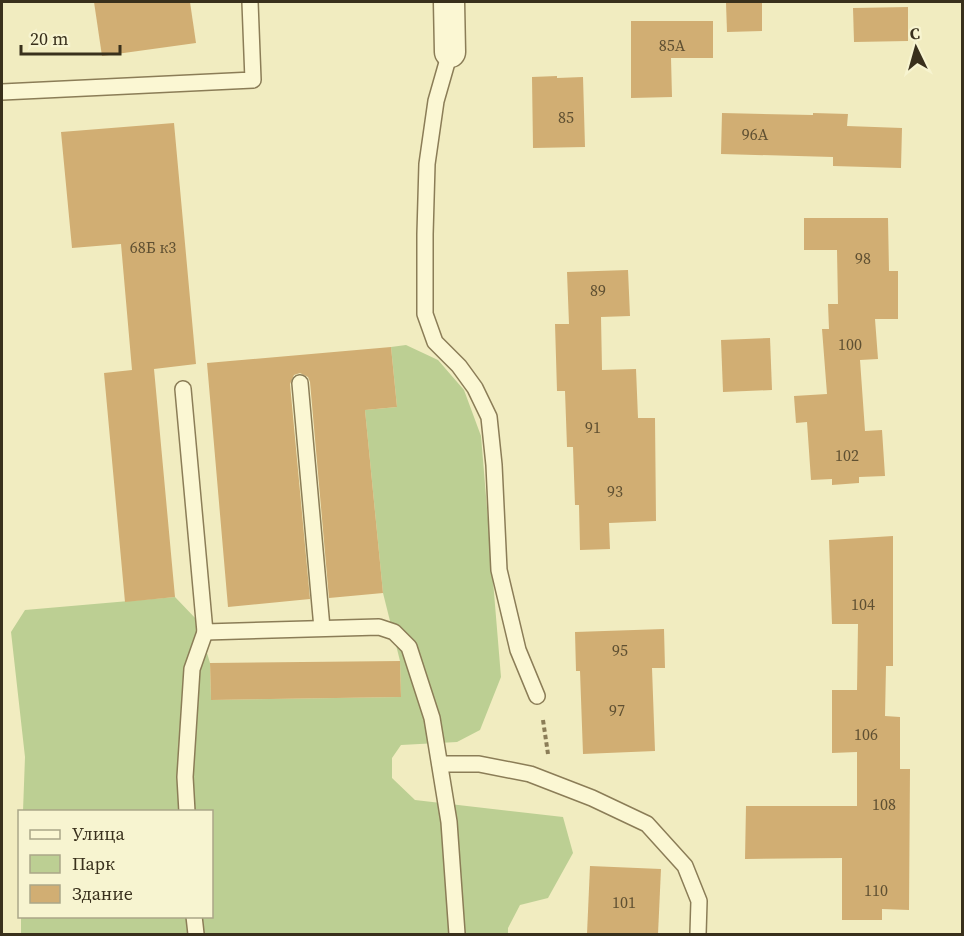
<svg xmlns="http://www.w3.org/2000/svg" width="964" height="936" font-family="'Source Serif 4',serif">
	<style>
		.green { fill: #bccf93 }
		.building { fill: #d1ae73 }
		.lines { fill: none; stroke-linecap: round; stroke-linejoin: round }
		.lane-casing { stroke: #8b7d57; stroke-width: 18 }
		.street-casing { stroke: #8b7d57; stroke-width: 33 }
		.path { stroke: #8b7d57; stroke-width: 4; stroke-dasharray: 4.5 3; stroke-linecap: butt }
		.lane { stroke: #fbf7d3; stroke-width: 15 }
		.street { stroke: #fbf7d3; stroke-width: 30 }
		.labels { text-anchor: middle; stroke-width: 5; stroke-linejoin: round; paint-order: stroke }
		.number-label { font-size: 16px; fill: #5f5032 }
	</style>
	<rect width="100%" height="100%" fill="#f1ecc0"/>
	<polygon class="green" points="406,345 438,360 464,390 481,436 501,677 480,730 457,742 401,745 392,758 392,778 415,800 563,817 573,853 548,898 520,905 508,928 508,934 21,934 21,917 212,916 212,812 23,811 25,757 11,632 25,610 175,597 197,620 210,663 211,700 401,697 400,661 383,593 365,410 397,407 391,347"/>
	<g class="building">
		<polygon points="94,2 190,2 196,43 102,56"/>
		<polygon points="762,2 762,31 727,32 726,3"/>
		<polygon points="908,7 908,41 854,42 853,8"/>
		<polygon points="631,21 713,21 713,58 671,58 672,97 631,98"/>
		<polygon points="557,76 557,78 583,77 585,147 533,148 532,77"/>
		<polygon points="722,113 813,115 813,113 848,114 847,126 902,128 901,168 833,166 833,157 721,154"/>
		<polygon points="174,123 196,364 154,369 175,597 125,602 104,373 132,370 121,244 72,248 61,132"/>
		<polygon points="804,218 888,218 889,271 898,271 898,319 875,319 878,359 860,360 865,431 882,430 885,476 859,477 859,483 832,485 832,479 811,480 807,422 796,423 794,396 827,394 822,329 829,329 828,304 838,304 837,250 804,250"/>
		<polygon points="628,270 630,316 601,317 602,370 636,369 638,418 655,418 656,521 609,523 610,549 580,550 579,505 575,505 573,447 567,447 565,391 557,391 555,324 569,324 567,272"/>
		<polygon points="770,338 772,390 723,392 721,340"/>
		<polygon points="391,347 397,407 365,410 383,593 329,598 310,382 308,377 300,373 294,375 290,384 310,599 228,607 207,363"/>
		<polygon points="893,536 893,666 886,666 885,716 900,717 900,769 910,769 909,910 882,909 882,920 842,920 842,858 745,859 746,806 857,806 857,752 832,753 832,690 857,690 858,624 832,624 829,540"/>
		<polygon points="664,629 665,668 652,668 655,751 583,754 580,671 576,671 575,632"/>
		<polygon points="400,661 401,697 211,700 210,663"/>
		<polygon points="590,866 661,869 658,934 587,934"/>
	</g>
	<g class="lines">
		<g class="lane-casing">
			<g id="lane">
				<polyline points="450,52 436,101 427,164 425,234 425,314 435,342 459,366 475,388 489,417 494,465 499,570 518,650 537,696"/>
				<polyline points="2,92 253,80 250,2"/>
				<polyline points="300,383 322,628"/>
				<polyline points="183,389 205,632 379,627 394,632 409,647 432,718 449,822 457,934"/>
				<polyline points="440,764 479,764 530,774 592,798 647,824 685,866 699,901 698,934"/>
				<polyline points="187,812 185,777 192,669 205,632"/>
				<polyline points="194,916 196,934"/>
			</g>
		</g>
		<g class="street-casing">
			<polyline id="street" points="449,2 450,52"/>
		</g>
		<polyline class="path" points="543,720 548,754"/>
		<use href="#lane" class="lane"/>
		<use href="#street" class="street"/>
	</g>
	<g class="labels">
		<g class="number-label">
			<text x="672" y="51">85А</text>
			<text x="566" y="123">85</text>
			<text x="755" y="140">96А</text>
			<text x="153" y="253">68Б к3</text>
			<text x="863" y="264">98</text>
			<text x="598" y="296">89</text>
			<text x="850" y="350">100</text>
			<text x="593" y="433">91</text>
			<text x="847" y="461">102</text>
			<text x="615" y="497">93</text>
			<text x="863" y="610">104</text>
			<text x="620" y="656">95</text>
			<text x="617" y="716">97</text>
			<text x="866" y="740">106</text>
			<text x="884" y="810">108</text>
			<text x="876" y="896">110</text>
			<text x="624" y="908">101</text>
		</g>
	</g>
	<rect width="964" height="936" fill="none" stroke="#39301c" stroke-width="6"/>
	<rect x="18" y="810" width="195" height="108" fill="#f7f4d0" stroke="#aba688" stroke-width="1.5"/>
	<rect x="30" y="830" width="30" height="9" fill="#fbf7d3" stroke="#aba688" stroke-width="1.5"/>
	<text x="72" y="840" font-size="18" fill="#39301c">Улица</text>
	<rect x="30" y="855" width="30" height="18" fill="#bccf93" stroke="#aba688" stroke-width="1.5"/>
	<text x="72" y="870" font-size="18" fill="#39301c">Парк</text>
	<rect x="30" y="885" width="30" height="18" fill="#d1ae73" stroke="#aba688" stroke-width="1.5"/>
	<text x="72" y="900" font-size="18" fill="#39301c">Здание</text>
	<g transform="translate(916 48) rotate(355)" stroke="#f7f4d0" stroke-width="4.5" paint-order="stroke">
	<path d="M0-4.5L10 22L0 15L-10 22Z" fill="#39301c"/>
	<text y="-9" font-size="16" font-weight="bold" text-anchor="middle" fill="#39301c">С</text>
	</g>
	<path d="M21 45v9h99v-9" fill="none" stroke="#39301c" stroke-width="3"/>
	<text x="30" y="45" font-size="18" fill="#39301c" stroke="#f7f4d0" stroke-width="4.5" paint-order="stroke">20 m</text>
</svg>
